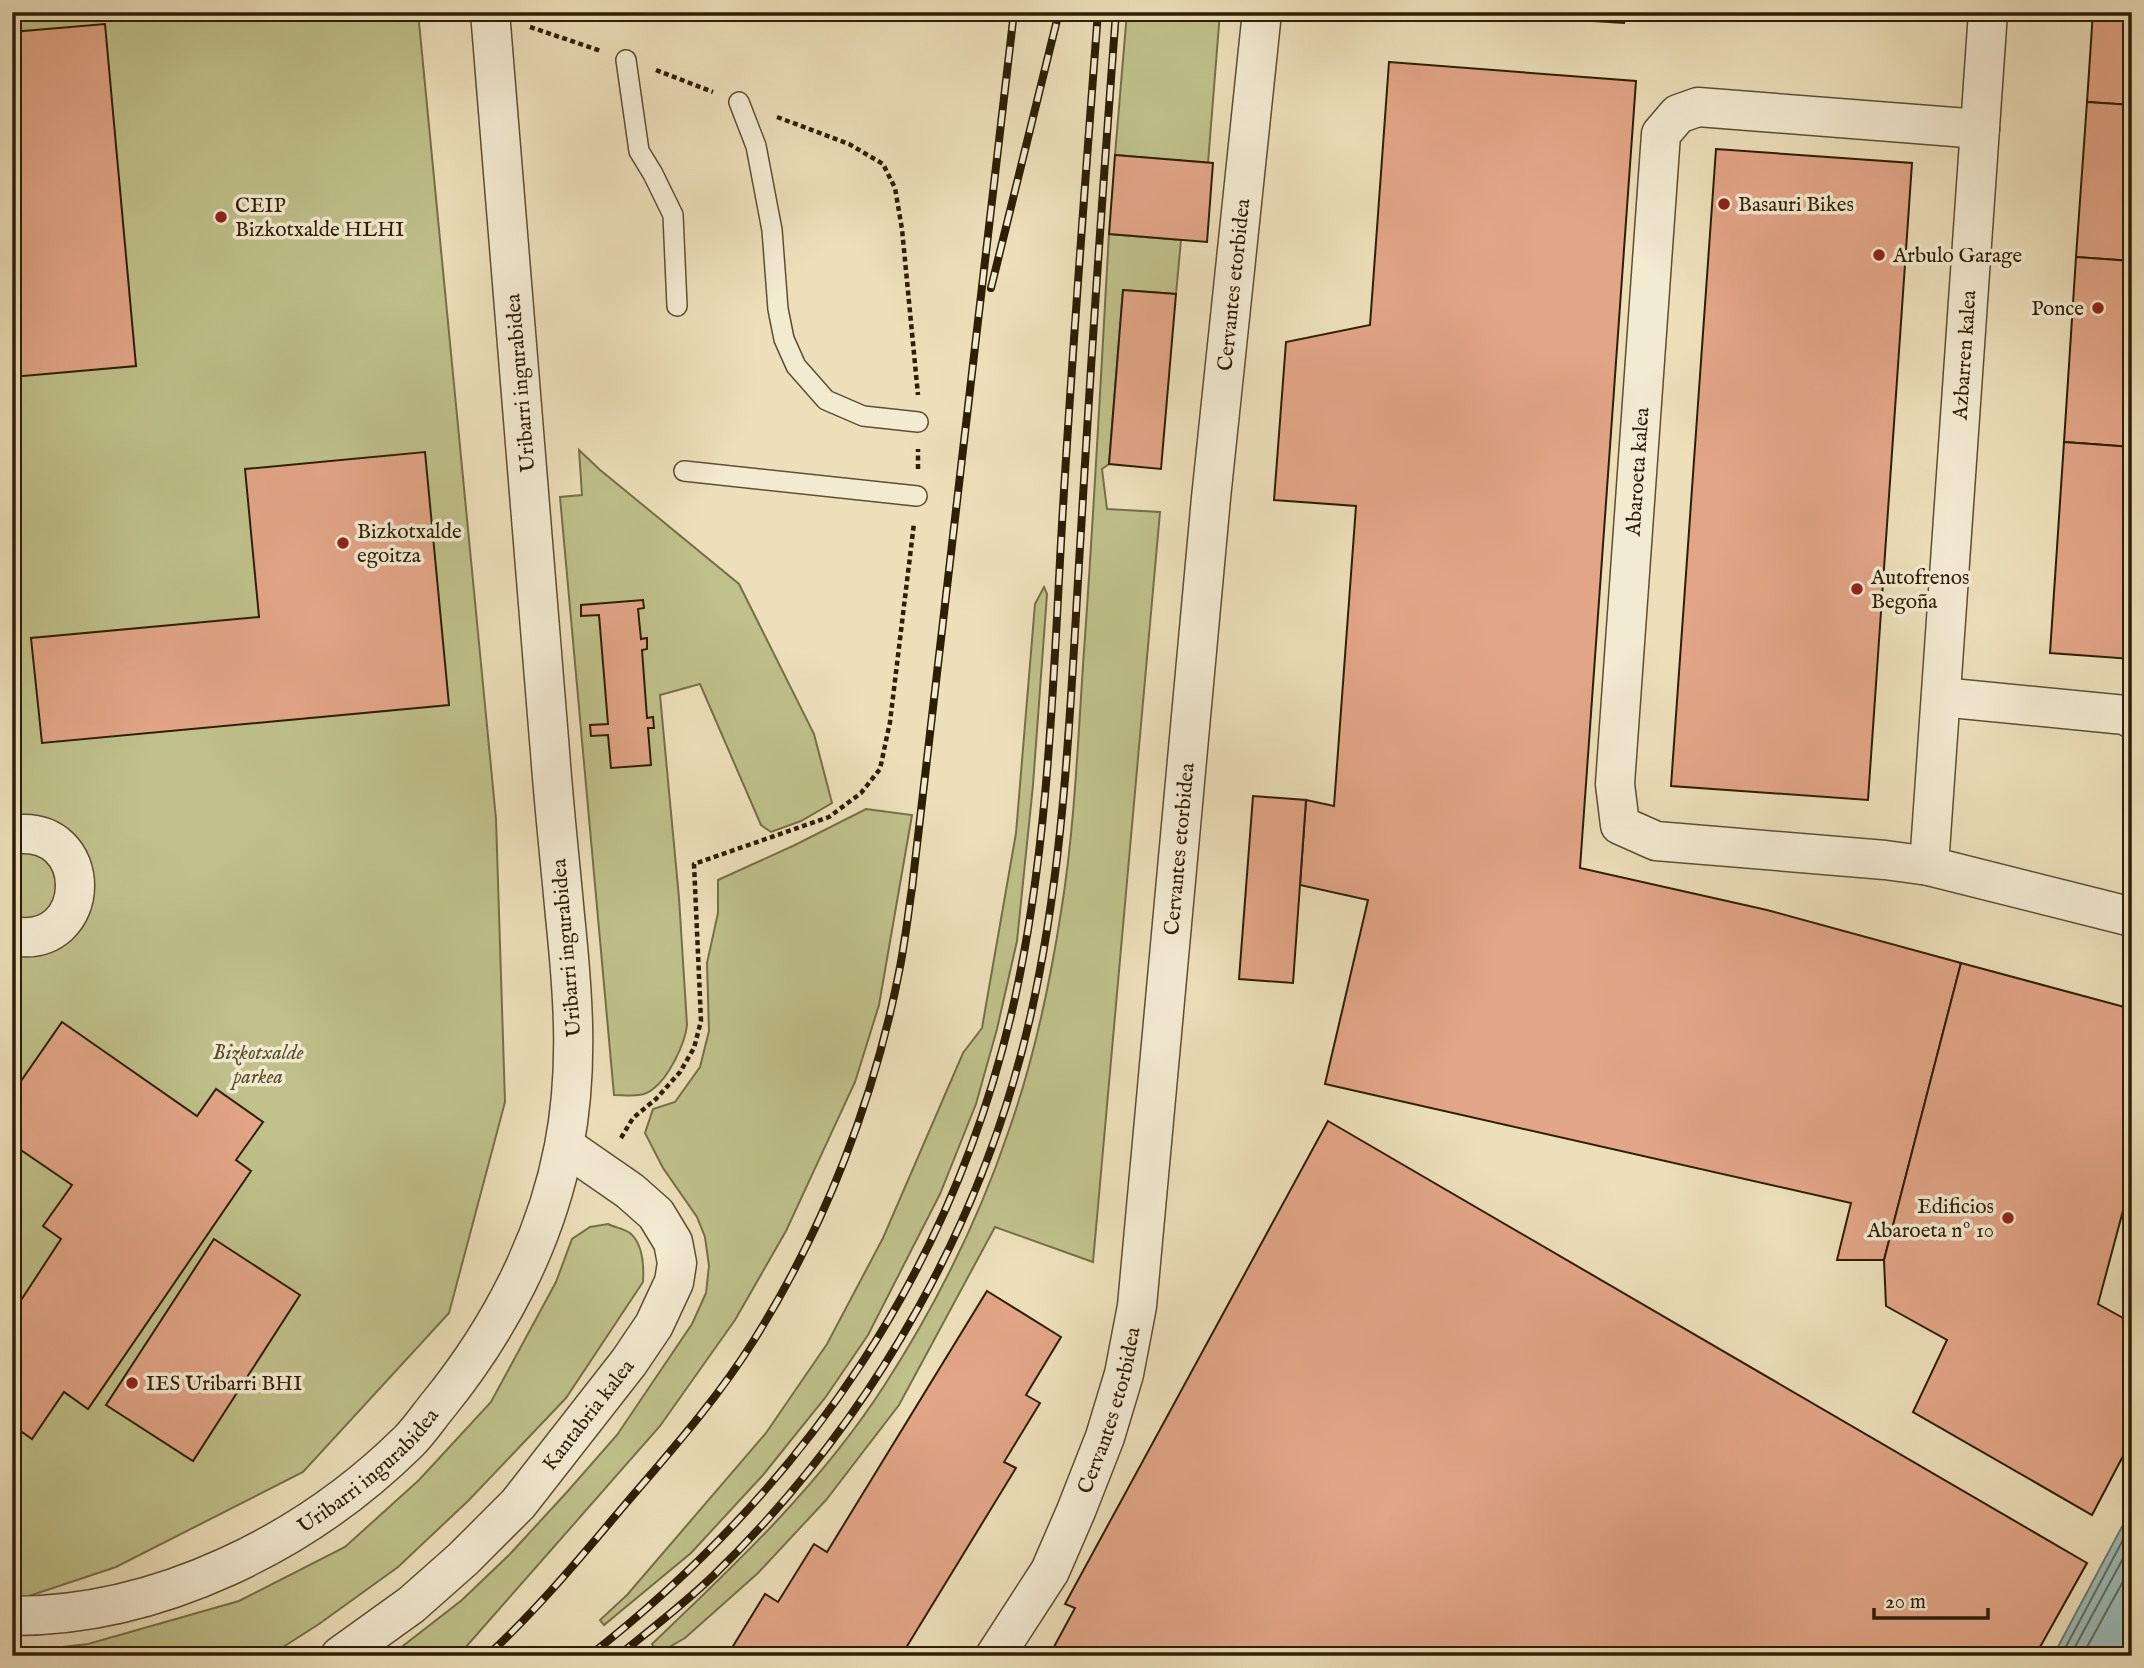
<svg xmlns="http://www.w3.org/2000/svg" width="2144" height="1668" font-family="'IM FELL English',serif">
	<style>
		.green { fill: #bfc08a; stroke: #766f47; stroke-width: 2 }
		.water { fill: #9bbbb8; stroke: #6f7c70; stroke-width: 2 }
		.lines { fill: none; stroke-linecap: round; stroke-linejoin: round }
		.shore { stroke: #646c5e; stroke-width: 2 }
		.building { fill: #e2a587; stroke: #2e1e04; stroke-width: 2 }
		.service-casing { stroke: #5e4e32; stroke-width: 22 }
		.minor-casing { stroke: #5e4e32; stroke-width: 41 }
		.tertiary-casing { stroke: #5e4e32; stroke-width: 41 }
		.path { stroke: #2e1e04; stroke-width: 4.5; stroke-dasharray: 5 3.5; stroke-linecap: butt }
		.service { stroke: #f3ead2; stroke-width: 19 }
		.minor { stroke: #f3ead2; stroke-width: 38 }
		.tertiary { stroke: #f3ead2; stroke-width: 38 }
		.rail-casing { stroke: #2e1e04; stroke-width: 8 }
		.rail { stroke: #f3ead2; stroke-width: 5; stroke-dasharray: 16; stroke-linecap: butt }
		.poi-dot { fill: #8f2418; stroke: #f3ead2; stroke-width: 2.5 }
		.labels { text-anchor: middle; stroke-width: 7; stroke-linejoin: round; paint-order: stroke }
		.poi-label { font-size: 21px; fill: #2e1e04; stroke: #f3ead2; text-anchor: start }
		.street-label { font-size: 21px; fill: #2e1e04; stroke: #f3ead2 }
		.park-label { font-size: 21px; font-style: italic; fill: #5a4f2c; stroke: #f3ead2 }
	</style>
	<rect width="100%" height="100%" fill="#ecdfba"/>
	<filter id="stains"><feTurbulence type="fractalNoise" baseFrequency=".00286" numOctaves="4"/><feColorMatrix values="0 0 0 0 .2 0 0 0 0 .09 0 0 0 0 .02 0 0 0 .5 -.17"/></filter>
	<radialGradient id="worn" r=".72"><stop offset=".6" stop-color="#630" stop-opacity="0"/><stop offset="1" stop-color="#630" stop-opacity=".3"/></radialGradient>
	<g class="green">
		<polygon points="12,12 418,12 496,819 505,1102 449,1313 303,1472 116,1567 17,1600 12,1600"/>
		<polygon points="1127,12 1220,12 1208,163 1115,155"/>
		<path d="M1109 234 1181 240 1176 294 1123 290 1109 464 1102 469 1107 509 1160 512 1093 1262 995 1227 899 1405 826 1500 758 1573 685 1638 659 1653 652 1644C736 1564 820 1485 884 1386 935 1307 979 1219 1009 1130 1033 1062 1050 983 1061 912 1075 827 1078 736 1084 651 1094 512 1101 373 1109 234Z"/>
		<path d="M579 450 599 469 739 584 814 734 832 803 801 821 771 832 761 825 700 684 660 695 679 898 687 1025C685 1044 669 1077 653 1089 643 1098 627 1095 614 1095L560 497 582 495Z"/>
		<polygon points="1044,587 1047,594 1033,785 1017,941 997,1029 976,1104 940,1194 868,1335 825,1398 763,1475 691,1553 604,1625 600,1620 627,1595 766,1433 827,1344 883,1238 963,1053 982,1028 1016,833 1035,604"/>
		<polygon points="866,809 912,815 879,1005 855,1082 786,1231 735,1320 660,1426 458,1656 390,1656 462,1600 510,1554 567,1492 617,1435 692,1324 706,1293 709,1266 705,1237 697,1217 663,1168 645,1133 653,1109 675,1102 700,1067 709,1031 707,963 718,913 718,880 795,845"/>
		<path d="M608 1224C614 1227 624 1229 630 1233 643 1244 644 1266 643 1282L566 1398 469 1500 398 1567 319 1624 269 1656H12V1653L88 1644 239 1601 345 1547 419 1480 491 1402 556 1282 572 1239 590 1227Z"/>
	</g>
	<polygon class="water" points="2132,1503 2132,1656 2053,1656 2124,1523"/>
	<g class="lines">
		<g class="shore">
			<polyline points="2061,1656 2132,1523"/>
			<polyline points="2070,1656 2132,1542"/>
			<polyline points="2082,1656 2132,1565"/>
		</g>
	</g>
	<g class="building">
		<polygon points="1447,12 1625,12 1624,23"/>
		<polygon points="2093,12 2132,12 2132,105 2087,102"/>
		<polygon points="105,24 136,366 12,377 12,32"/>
		<polygon points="1389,62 1636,81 1580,868 1767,910 1961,963 1884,1260 1837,1260 1851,1203 1325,1084 1368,900 1300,885 1306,800 1334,806 1356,506 1274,500 1286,342 1370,325"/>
		<polygon points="2087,102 2132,105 2132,261 2076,257"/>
		<polygon points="1716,149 1912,163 1868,800 1671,786"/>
		<polygon points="1115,155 1213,163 1207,242 1109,234"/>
		<polygon points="2076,257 2132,261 2132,447 2064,442"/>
		<polygon points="1123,290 1176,294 1161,469 1109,464"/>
		<polygon points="2064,442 2132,447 2132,659 2050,653"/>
		<polygon points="425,452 449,705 42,743 31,638 259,617 245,469"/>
		<polygon points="643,600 644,608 638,609 641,639 647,638 647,649 642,650 647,718 653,717 654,728 648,728 651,765 611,768 608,735 591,736 590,725 608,724 599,615 581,616 581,605"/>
		<polygon points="1253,796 1306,800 1293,983 1239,979"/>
		<polygon points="1961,963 2132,1009 2132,1177 2098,1304 2132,1323 2132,1439 2092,1515 1913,1412 1947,1340 1886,1306 1884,1260"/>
		<polygon points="62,1022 197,1116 216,1089 263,1122 236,1160 251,1171 88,1409 64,1392 32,1439 12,1425 12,1314 61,1239 43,1226 72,1185 12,1144 12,1094"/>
		<polygon points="1328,1121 2087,1563 2035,1656 1049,1656 1075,1608 1065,1604"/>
		<polygon points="214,1239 300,1295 193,1461 106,1405"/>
		<polygon points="987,1291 1061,1337 1026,1395 1040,1403 1004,1462 1016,1468 901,1656 727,1656 765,1594 778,1602 814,1544 827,1552"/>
	</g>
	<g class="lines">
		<g class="service-casing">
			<g id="service">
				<polyline points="626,60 639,151 653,174 673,215 677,306"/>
				<polyline points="739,102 756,146 772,230 778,309 784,339 796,366 826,400 863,416 918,422"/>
				<polyline points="684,471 917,496"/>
			</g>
		</g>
		<g class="minor-casing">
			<g id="minor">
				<polyline points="1988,12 1929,866 2132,917"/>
				<polyline points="1941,697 2125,715 2132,719"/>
				<path d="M12 835C97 822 95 951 12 936"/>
				<path id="s1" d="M1929 866 1885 860 1656 841 1620 825 1615 784 1661 134 1678 114 1698 107 1980 129"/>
				<path id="s2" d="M12 1616C159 1616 306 1543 409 1441 420 1430 429 1416 439 1404 499 1330 546 1241 564 1146 579 1070 573 992 565 916 560 861 554 807 550 752 530 506 510 259 490 12"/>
				<path id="s3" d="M340 1656 411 1605 463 1559 518 1504 629 1362 654 1325 674 1282 677 1263 673 1242 656 1214 630 1191 565 1146"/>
			</g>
		</g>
		<g class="tertiary-casing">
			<g id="tertiary">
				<path id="s4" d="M995 1656 1050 1571 1076 1511 1105 1437 1124 1374 1137 1306 1211 498 1262 12"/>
			</g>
		</g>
		<g class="path">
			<polyline points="530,27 601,51"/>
			<polyline points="656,70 713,92"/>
			<polyline points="777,117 849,144 883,164 895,188 902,229 918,395"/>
			<polyline points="918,469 918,449"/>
			<polyline points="621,1138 633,1118 656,1099 680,1072 694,1048 701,1021 694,864 829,817 861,793 880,769 890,722 914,523"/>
		</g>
		<use href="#service" class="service"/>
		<use href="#minor" class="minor"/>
		<use href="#tertiary" class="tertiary"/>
		<g class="rail-casing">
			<g id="rail">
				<polyline points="991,288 1059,12"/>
				<path d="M487 1656C536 1611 580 1558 623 1507 669 1453 716 1401 754 1340 825 1227 875 1098 900 967 905 941 908 915 912 888L1014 12"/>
				<path d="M589 1656C805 1487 955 1268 1015 998 1049 842 1053 682 1062 524 1072 353 1085 183 1098 12"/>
				<path d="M618 1656C650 1630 684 1604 714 1575 874 1419 990 1215 1035 995 1067 843 1071 686 1081 531 1091 358 1103 185 1116 12"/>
			</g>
		</g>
		<use href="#rail" class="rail"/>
	</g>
	<g class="poi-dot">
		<circle cx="1724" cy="204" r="7"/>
		<circle cx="221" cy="217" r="7"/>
		<circle cx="1879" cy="255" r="7"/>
		<circle cx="2098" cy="308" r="7"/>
		<circle cx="343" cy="543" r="7"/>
		<circle cx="1857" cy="589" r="7"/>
		<circle cx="2008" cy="1218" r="7"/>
		<circle cx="132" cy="1383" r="7"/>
	</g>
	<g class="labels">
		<g class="poi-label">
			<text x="1738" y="211">Basauri Bikes</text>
			<text x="235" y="212">CEIP<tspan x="235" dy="24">Bizkotxalde HLHI</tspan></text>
			<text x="1893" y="262">Arbulo Garage</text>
			<text x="2084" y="315" text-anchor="end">Ponce</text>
			<text x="357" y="538">Bizkotxalde<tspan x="357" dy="24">egoitza</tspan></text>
			<text x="1871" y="584">Autofrenos<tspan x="1871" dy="24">Begoña</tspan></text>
			<text x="1994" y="1213" text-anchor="end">Edificios<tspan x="1994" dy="24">Abaroeta nº 10</tspan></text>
			<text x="146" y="1390">IES Uribarri BHI</text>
		</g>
		<g class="street-label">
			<text dy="7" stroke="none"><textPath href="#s4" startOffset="1407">Cervantes etorbidea</textPath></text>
			<text transform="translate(1964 355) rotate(-86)" y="7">Azbarren kalea</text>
			<text transform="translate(520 383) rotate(-95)" y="7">Uribarri ingurabidea</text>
			<text dy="7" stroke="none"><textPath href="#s1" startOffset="668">Abaroeta kalea</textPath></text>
			<text dy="7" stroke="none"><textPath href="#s4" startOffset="840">Cervantes etorbidea</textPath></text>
			<text transform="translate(566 948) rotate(-95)" y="7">Uribarri ingurabidea</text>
			<text dy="7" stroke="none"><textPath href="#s4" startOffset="273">Cervantes etorbidea</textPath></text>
			<text dy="7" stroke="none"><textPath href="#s3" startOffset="348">Kantabria kalea</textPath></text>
			<text dy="7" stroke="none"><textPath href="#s2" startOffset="394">Uribarri ingurabidea</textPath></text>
		</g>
		<g class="park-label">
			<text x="258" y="1059">Bizkotxalde<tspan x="258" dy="24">parkea</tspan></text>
		</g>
	</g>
	<rect width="2144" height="1668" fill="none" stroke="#ecdfba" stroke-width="42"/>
	<rect x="14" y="14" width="2116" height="1640" fill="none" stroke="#2e1e04" stroke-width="3.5"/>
	<rect x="21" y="21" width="2102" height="1626" fill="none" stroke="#2e1e04" stroke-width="2"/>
	<path d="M1874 1608v10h114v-10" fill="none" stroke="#2e1e04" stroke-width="3.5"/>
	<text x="1885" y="1608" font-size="21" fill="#2e1e04" stroke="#f3ead2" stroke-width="5" paint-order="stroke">20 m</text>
	<rect width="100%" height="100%" filter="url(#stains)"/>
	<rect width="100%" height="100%" fill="url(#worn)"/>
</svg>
